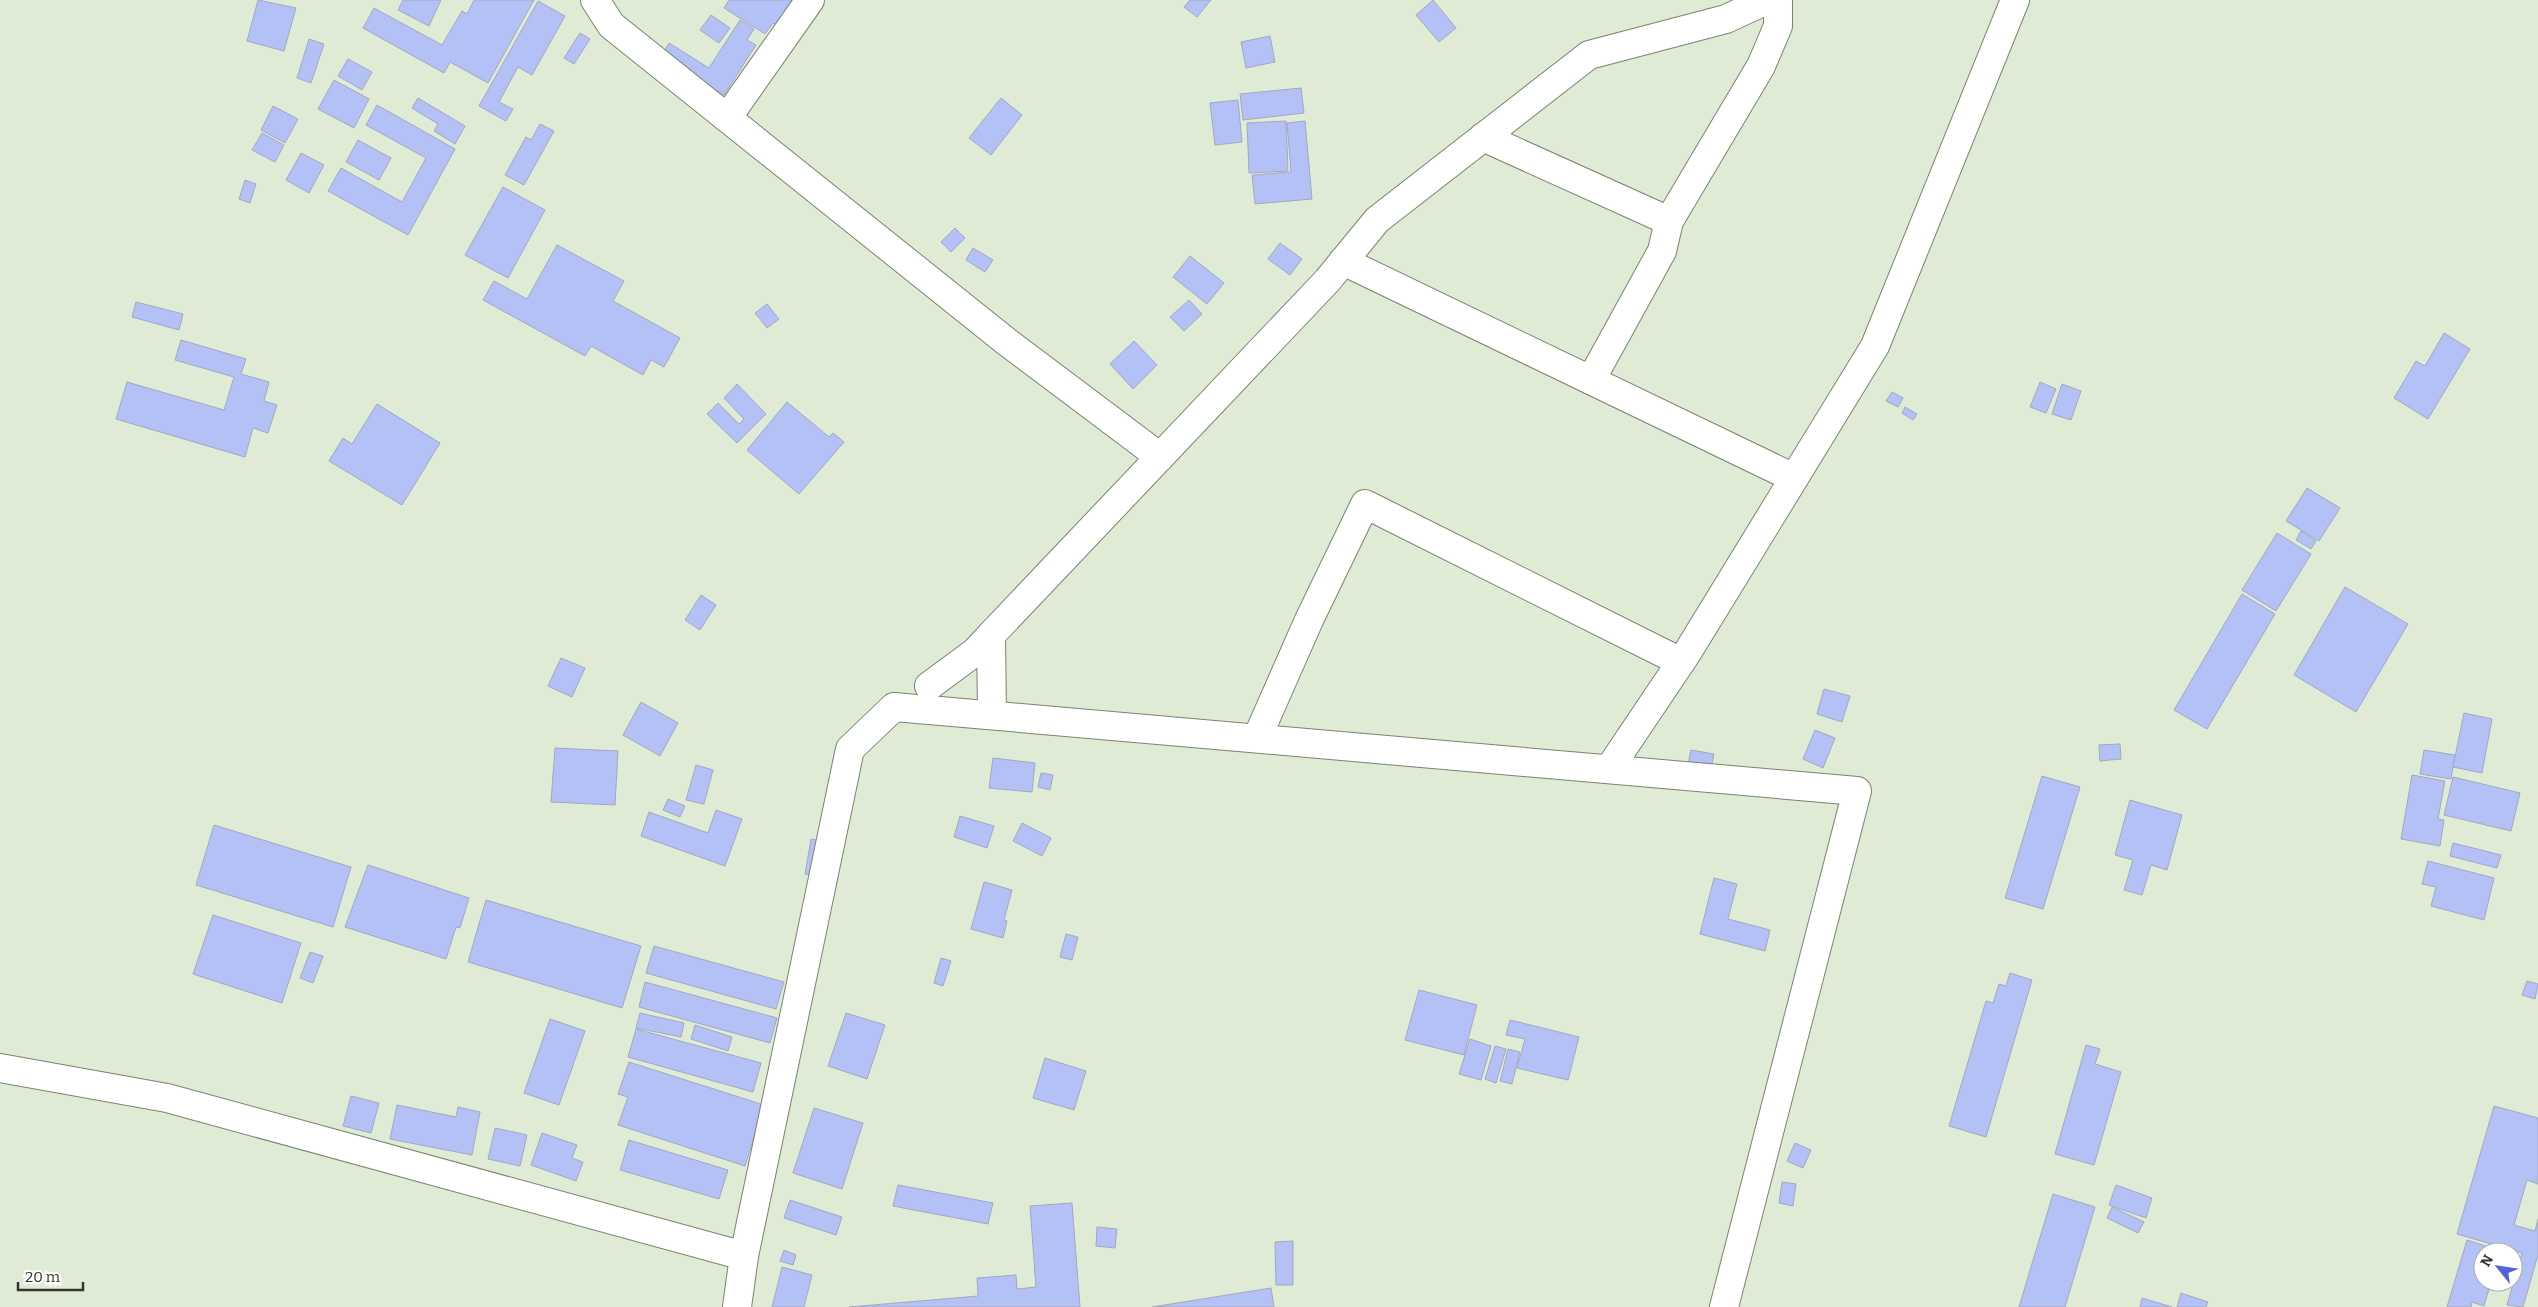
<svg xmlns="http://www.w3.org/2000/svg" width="2538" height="1307" font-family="Bitter,serif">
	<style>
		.building { fill: #b4c1f7; stroke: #a2a8bf }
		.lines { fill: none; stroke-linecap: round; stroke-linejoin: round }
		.minor-casing { stroke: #79846f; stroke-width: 30 }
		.minor { stroke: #fff; stroke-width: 28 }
	</style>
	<rect width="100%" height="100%" fill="#dfebd5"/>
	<g class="building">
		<polygon points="258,0 296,8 284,51 247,41"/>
		<polygon points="403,0 441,0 429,26 398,10"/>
		<polygon points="474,0 534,0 488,83 450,62 444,73 363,28 374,8 442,45 462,11 467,14"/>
		<polygon points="729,0 792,0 776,25 773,23 765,34 724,8"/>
		<polygon points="1190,0 1211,0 1197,17 1184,7"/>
		<polygon points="1433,0 1456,28 1439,42 1416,15"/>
		<polygon points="538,1 565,16 532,75 518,67 499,102 513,109 506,121 479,106"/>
		<polygon points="711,15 730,28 719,43 700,30"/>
		<polygon points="740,20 754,29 747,40 756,45 724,95 662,55 669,43 709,68"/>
		<polygon points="580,33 590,39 574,64 564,58"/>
		<polygon points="1270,36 1275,62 1246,68 1241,42"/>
		<polygon points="309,39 324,44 311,83 297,78"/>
		<polygon points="348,59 372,72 362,90 338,76"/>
		<polygon points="334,80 369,99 354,128 318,109"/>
		<polygon points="1301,88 1304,113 1243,120 1240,94"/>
		<polygon points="418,98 465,126 455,144 434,131 438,124 412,108"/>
		<polygon points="1001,98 1022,115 991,155 969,138"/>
		<polygon points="1238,100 1242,142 1215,145 1210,103"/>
		<polygon points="377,105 455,149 408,235 328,191 341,168 402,202 426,158 366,125"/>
		<polygon points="273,106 298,119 285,143 261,130"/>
		<polygon points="1286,121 1288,171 1249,173 1247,123"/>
		<polygon points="1305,121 1312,199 1255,204 1252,175 1291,172 1287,123"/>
		<polygon points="540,124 554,131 524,185 505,175 526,137 531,140"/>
		<polygon points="262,133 284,145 275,162 252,150"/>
		<polygon points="358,140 391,158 379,180 346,162"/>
		<polygon points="301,153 324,165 309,193 286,180"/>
		<polygon points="245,180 256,184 250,203 239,199"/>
		<polygon points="503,187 545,210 508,278 465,255"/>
		<polygon points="955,228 965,238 951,252 941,242"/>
		<polygon points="1280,243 1302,259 1290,275 1268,259"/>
		<polygon points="557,245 624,281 613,301 680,338 664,367 651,360 643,375 591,346 585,356 483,300 494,281 527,299"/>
		<polygon points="973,248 993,260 985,272 966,260"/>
		<polygon points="1190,256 1224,283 1207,304 1173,277"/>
		<polygon points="1189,300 1202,314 1184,331 1170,317"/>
		<polygon points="136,302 183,314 179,330 132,317"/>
		<polygon points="767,304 779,319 767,328 755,313"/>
		<polygon points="2444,333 2470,349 2428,419 2394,398 2416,361 2425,366"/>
		<polygon points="181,340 246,359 241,374 269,382 264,401 277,405 268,433 253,428 245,457 116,419 127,382 224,410 234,377 175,360"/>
		<polygon points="1134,341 1157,365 1133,389 1110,364"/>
		<polygon points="2040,382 2056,389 2046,413 2030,407"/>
		<polygon points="737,384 766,414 737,443 707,414 718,403 739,424 744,419 724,398"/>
		<polygon points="2062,384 2081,391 2071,420 2052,414"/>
		<polygon points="1892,392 1903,398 1898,407 1886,401"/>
		<polygon points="787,402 829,437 833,433 844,442 799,494 747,450"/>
		<polygon points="377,404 440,443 402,505 329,461 343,438 352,444"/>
		<polygon points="1905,407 1917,414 1913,420 1902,413"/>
		<polygon points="2307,488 2340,508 2319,541 2286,521"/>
		<polygon points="2301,531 2316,541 2311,549 2296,540"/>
		<polygon points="2277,533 2311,554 2276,611 2242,590"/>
		<polygon points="2345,587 2408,624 2356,712 2294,675"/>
		<polygon points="2242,594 2275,614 2207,729 2174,710"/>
		<polygon points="701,595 716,605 700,630 685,620"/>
		<polygon points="561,658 585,668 572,697 548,686"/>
		<polygon points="1824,689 1850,696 1842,722 1817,714"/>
		<polygon points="641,702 678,723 660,756 623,735"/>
		<polygon points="2464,713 2492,719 2482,773 2453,767"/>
		<polygon points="1815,730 1835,738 1823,768 1803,759"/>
		<polygon points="2120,744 2121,759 2100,761 2099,745"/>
		<polygon points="555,748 618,751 615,805 551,802"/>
		<polygon points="1691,750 1714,754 1711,769 1688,764"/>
		<polygon points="2424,750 2455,755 2451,779 2420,774"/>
		<polygon points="993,758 1035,763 1032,792 989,788"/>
		<polygon points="696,765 713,770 704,804 686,800"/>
		<polygon points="1041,773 1053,775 1050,790 1038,787"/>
		<polygon points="2412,775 2445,781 2438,819 2444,820 2440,846 2401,839"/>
		<polygon points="2042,776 2080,787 2043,909 2005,898"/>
		<polygon points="2453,777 2520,793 2511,831 2444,815"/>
		<polygon points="668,799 685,806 680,817 663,810"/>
		<polygon points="2130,800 2182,815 2167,870 2151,865 2142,895 2124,890 2133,860 2115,855"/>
		<polygon points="716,810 742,819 725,866 641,836 649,812 708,833"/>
		<polygon points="960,816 994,826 987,848 954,837"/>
		<polygon points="1022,823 1051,838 1042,856 1013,841"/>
		<polygon points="214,825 351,867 333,927 196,885"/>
		<polygon points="811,839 828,842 821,877 805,874"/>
		<polygon points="2453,843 2501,855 2497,868 2450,856"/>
		<polygon points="2428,861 2494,878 2484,920 2431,906 2436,887 2422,884"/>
		<polygon points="368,865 469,898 460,928 456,927 446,959 345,927"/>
		<polygon points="1714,878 1737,884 1728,919 1770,930 1765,951 1700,934"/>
		<polygon points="984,882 1012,890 1004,920 1007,921 1003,938 971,929"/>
		<polygon points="486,900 641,946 622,1008 468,962"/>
		<polygon points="213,915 301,943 282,1003 193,974"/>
		<polygon points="1066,934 1078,937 1072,960 1060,957"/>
		<polygon points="654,946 784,982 776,1009 646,973"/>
		<polygon points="310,952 323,956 313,983 300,978"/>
		<polygon points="941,958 951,961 943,986 934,983"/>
		<polygon points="2010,973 2032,980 1986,1137 1949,1126 1986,1001 1993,1003 1999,984 2006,986"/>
		<polygon points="2527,981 2538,984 2535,999 2522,995"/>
		<polygon points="645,982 777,1018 770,1043 639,1007"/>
		<polygon points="1419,990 1477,1005 1464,1055 1405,1040"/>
		<polygon points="640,1013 684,1023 681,1037 636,1028"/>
		<polygon points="846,1013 885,1025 867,1079 828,1066"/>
		<polygon points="550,1019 585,1031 559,1105 524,1093"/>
		<polygon points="1510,1020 1579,1037 1568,1080 1517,1068 1525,1039 1506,1035"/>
		<polygon points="695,1025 732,1037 728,1051 691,1039"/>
		<polygon points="636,1029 761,1063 753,1092 628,1057"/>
		<polygon points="1470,1039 1491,1046 1481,1080 1459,1074"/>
		<polygon points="2086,1045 2100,1049 2095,1064 2121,1072 2094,1165 2055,1154"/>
		<polygon points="1495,1046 1506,1049 1496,1083 1485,1079"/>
		<polygon points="1508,1049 1520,1052 1512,1084 1500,1081"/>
		<polygon points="1045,1058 1086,1071 1074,1110 1033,1098"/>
		<polygon points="629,1062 764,1105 745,1166 618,1125 628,1097 618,1094"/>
		<polygon points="351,1096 379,1103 371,1133 343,1126"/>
		<polygon points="397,1105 456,1117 458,1107 480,1112 472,1155 390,1139"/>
		<polygon points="2494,1106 2538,1118 2538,1184 2527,1180 2514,1225 2535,1231 2538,1219 2538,1255 2523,1307 2507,1305 2522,1253 2457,1234"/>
		<polygon points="814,1108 863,1123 842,1189 793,1173"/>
		<polygon points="495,1128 527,1135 520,1166 488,1159"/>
		<polygon points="542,1133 577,1145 572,1158 583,1162 576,1181 531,1165"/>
		<polygon points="629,1140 728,1170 719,1199 620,1170"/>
		<polygon points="1795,1143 1811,1150 1803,1168 1787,1161"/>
		<polygon points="1782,1182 1796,1184 1793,1206 1779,1203"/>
		<polygon points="898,1185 993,1203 988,1224 893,1206"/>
		<polygon points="2116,1185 2152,1198 2146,1218 2109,1205"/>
		<polygon points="2053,1194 2095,1207 2065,1307 2019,1307"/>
		<polygon points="790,1200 842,1217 836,1235 784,1218"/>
		<polygon points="1072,1203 1080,1307 849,1307 978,1296 977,1278 1016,1275 1017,1289 1036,1287 1030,1206"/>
		<polygon points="2112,1207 2144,1222 2138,1233 2107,1218"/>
		<polygon points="1097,1227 1117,1229 1115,1248 1096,1246"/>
		<polygon points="2467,1240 2501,1251 2483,1252 2483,1282 2491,1282 2484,1306 2472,1302 2471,1307 2447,1307"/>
		<polygon points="1293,1241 1293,1285 1276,1285 1275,1242"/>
		<polygon points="784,1250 796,1255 793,1265 780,1261"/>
		<polygon points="782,1267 812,1275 804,1307 772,1307"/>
		<polygon points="1271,1288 1274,1307 1152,1307"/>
		<polygon points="2181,1293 2208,1302 2206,1307 2177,1307"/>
		<polygon points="2142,1298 2172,1307 2140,1307"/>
	</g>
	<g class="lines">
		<g class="minor-casing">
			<g id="minor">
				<polyline points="595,0 611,25 1007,342 1160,457"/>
				<polyline points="727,118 810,0"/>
				<polyline points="1483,137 1669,221"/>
				<polyline points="1343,261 1794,478"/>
				<polyline points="1591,380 1662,251 1669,221 1761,66 1778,26 1778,0"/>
				<polyline points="929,686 975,652 991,635"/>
				<polyline points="992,715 991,635 1327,281 1377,220 1589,55 1726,19 1767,0"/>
				<polyline points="1257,738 1309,620 1365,504 1681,662"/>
				<polyline points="1609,769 1687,653 1875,346 2015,0"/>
				<polyline points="0,1068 167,1098 744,1256"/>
				<polyline points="737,1307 744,1256 850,749 894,707 1857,791 1724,1307"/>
			</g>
		</g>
		<use href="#minor" class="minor"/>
	</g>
	<g transform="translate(2498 1267) rotate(300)"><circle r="24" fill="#ffffff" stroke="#adafab"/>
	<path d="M0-4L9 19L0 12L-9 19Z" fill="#5463d9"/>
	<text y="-8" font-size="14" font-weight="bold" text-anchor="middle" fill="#32362e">N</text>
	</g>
	<path d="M18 1282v8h65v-8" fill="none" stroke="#32362e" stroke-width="2.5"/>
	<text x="25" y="1282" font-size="15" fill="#32362e" stroke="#ffffff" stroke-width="4" paint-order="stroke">20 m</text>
</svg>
